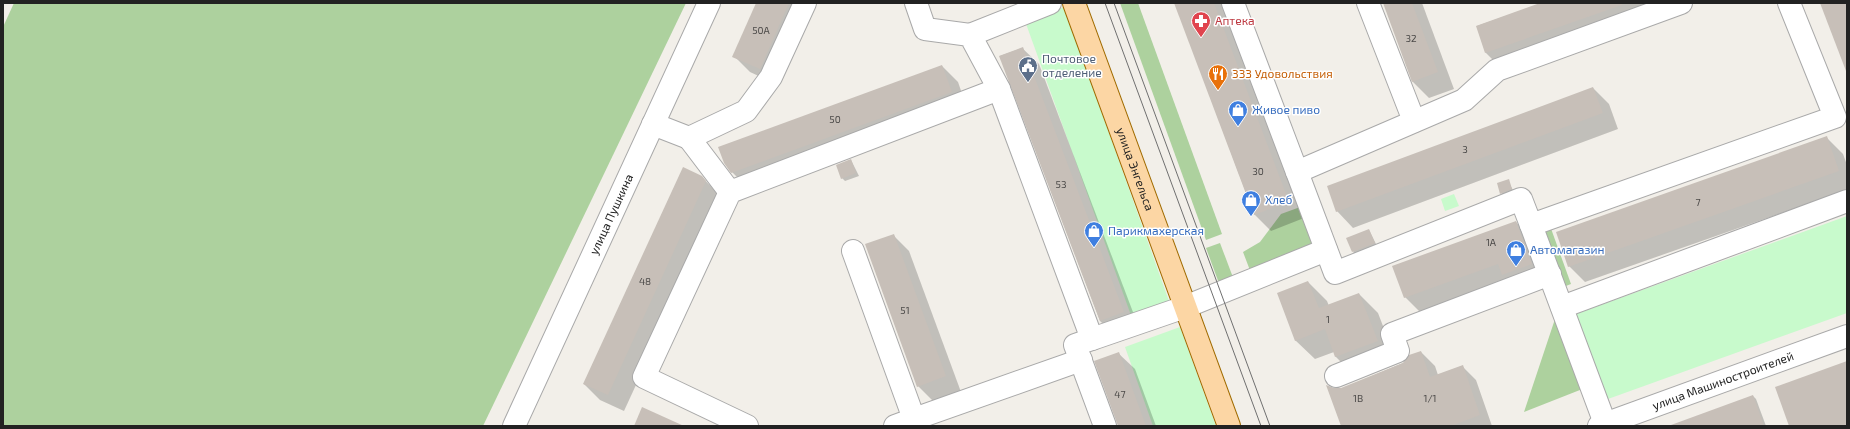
<svg xmlns="http://www.w3.org/2000/svg" width="1850" height="429" font-family="'Exo 2',sans-serif">
	<style>
		.forest { fill: #add19e }
		.park { fill: #c8facc }
		.shadow { fill: #0003 }
		.building { fill: #c7bfb8 }
		.lines { fill: none; stroke-linecap: round; stroke-linejoin: round }
		.minor-casing { stroke: #a9a9a9; stroke-width: 24 }
		.major-casing { stroke: #a06b00; stroke-width: 24 }
		.minor { stroke: #fff; stroke-width: 22 }
		.major { stroke: #fcd6a4; stroke-width: 22 }
		.tram { stroke: #707070; stroke-width: 1 }
		.labels { text-anchor: middle; stroke-width: 3; stroke-linejoin: round; paint-order: stroke }
		.number-label { font-size: 10px; fill: #4b4948 }
		.health-label { font-size: 12px; fill: #be3a42; stroke: #fff; text-anchor: start }
		.service-label { font-size: 12px; fill: #4e5e75; stroke: #fff; text-anchor: start }
		.food-label { font-size: 12px; fill: #c56008; stroke: #fff; text-anchor: start }
		.shop-label { font-size: 12px; fill: #366cbe; stroke: #fff; text-anchor: start }
		.street-label { font-size: 12px; fill: #222; stroke: #fff }
	</style>
	<rect width="100%" height="100%" fill="#f2efe9"/>
	<g class="forest">
		<polygon points="14,3 686,3 483,426 3,426 3,27"/>
		<polygon points="1120,3 1138,3 1222,234 1206,240"/>
		<polygon points="1303,206 1320,248 1251,273 1243,252 1260,242 1281,214"/>
		<polygon points="1549,223 1571,284 1558,289 1536,228"/>
		<polygon points="1220,243 1234,280 1220,286 1206,248"/>
		<polygon points="1558,310 1585,388 1524,412"/>
	</g>
	<g class="park">
		<polygon points="1064,7 1175,318 1137,332 1025,21"/>
		<polygon points="1454,194 1459,206 1445,211 1441,199"/>
		<polygon points="1847,216 1847,313 1608,399 1576,314"/>
		<polygon points="1180,327 1216,426 1153,426 1125,347"/>
	</g>
	<g class="shadow">
		<polygon points="758,3 812,3 776,84 750,72 734,56"/>
		<polygon points="1175,3 1224,3 1304,218 1271,231 1254,214"/>
		<polygon points="1384,3 1422,3 1454,89 1429,98 1413,82"/>
		<polygon points="1543,3 1689,3 1502,69 1486,53 1477,26"/>
		<polygon points="1022,48 1039,64 1139,328 1117,337 1100,321 1000,56"/>
		<polygon points="942,66 958,82 967,108 748,188 732,172"/>
		<polygon points="1593,88 1609,104 1618,129 1353,228 1337,211"/>
		<polygon points="1827,138 1843,154 1847,165 1847,190 1585,282 1569,266"/>
		<polygon points="851,160 859,176 845,181 842,178"/>
		<polygon points="701,176 722,198 624,411 600,400 584,384"/>
		<polygon points="1508,181 1514,192 1504,196 1501,193"/>
		<polygon points="1516,222 1532,239 1548,280 1421,313 1405,297"/>
		<polygon points="1369,230 1377,246 1356,255 1353,252"/>
		<polygon points="893,235 909,251 961,392 934,402 918,386"/>
		<polygon points="1308,282 1327,301 1329,306 1359,294 1378,313 1396,360 1355,376 1336,357 1334,352 1315,359 1295,340"/>
		<polygon points="1421,352 1435,366 1438,375 1462,366 1476,380 1492,426 1342,426 1334,389 1341,389 1403,363"/>
		<polygon points="1118,353 1135,369 1156,426 1120,426"/>
		<polygon points="1753,396 1756,399 1766,426 1671,426"/>
	</g>
	<g class="building">
		<polygon points="756,3 789,3 760,69 732,57"/>
		<polygon points="1174,3 1214,3 1289,202 1254,215"/>
		<polygon points="1383,3 1412,3 1438,72 1412,82"/>
		<polygon points="1540,3 1622,3 1622,5 1485,53 1476,26"/>
		<polygon points="1820,3 1847,3 1847,70 1846,71"/>
		<polygon points="1023,47 1124,312 1100,321 999,56"/>
		<polygon points="942,65 952,92 731,173 724,163 718,147"/>
		<polygon points="1593,87 1603,113 1336,212 1327,186"/>
		<polygon points="1827,136 1839,171 1568,267 1556,232"/>
		<polygon points="851,159 856,173 841,179 836,165"/>
		<polygon points="683,167 702,176 706,181 608,395 583,384"/>
		<polygon points="1509,179 1512,189 1500,194 1497,183"/>
		<polygon points="1516,221 1532,264 1502,275 1498,264 1404,298 1392,266"/>
		<polygon points="1369,229 1375,243 1352,252 1346,238"/>
		<polygon points="894,234 946,376 917,387 865,244"/>
		<polygon points="1308,281 1319,308 1359,293 1378,341 1335,357 1325,329 1295,341 1277,293"/>
		<polygon points="1421,351 1430,377 1463,365 1480,415 1451,426 1341,426 1326,385 1334,388 1341,388 1403,363 1409,355"/>
		<polygon points="1119,352 1146,426 1118,426 1094,361"/>
		<polygon points="1847,361 1847,426 1789,426 1775,387"/>
		<polygon points="1753,395 1764,426 1671,426 1671,425"/>
		<polygon points="642,407 684,426 634,426"/>
	</g>
	<g class="lines">
		<g class="minor-casing">
			<g id="minor">
				<polyline points="916,3 925,29 970,35 999,89 1092,339 1075,345 1105,426"/>
				<polyline points="1233,3 1297,172"/>
				<polyline points="1368,3 1414,121"/>
				<polyline points="1681,3 1497,70 1464,100 1297,172 1335,273 1521,199 1531,225 1835,117 1789,3"/>
				<polyline points="970,35 1050,3"/>
				<polyline points="653,124 689,138 746,111 771,77 805,3"/>
				<polyline points="689,138 730,192"/>
				<polyline points="1531,225 1606,426"/>
				<polyline points="853,251 914,419 895,426"/>
				<polyline points="1562,307 1847,201"/>
				<polyline points="1092,339 1185,307 1326,250"/>
				<polyline points="1336,376 1398,351 1392,334 1550,274"/>
				<polyline points="914,419 1081,360"/>
				<path id="s1" d="M514 426 709 3"/>
				<polyline points="747,426 644,377 730,192 999,89"/>
				<path id="s2" d="M1599 426 1847 336"/>
			</g>
		</g>
		<g class="major-casing">
			<g id="major">
				<path id="s3" d="M1074 3 1229 426"/>
			</g>
		</g>
		<use href="#minor" class="minor"/>
		<use href="#major" class="major"/>
		<g class="tram">
			<polyline points="1105,3 1261,426"/>
			<polyline points="1114,3 1270,426"/>
		</g>
	</g>
	<defs>
		<g id="pharmacy-pin" transform="scale(1)"><path d="M0 17L-7.5 6A9.5 9.5 0 1 1 7.5 6Z" fill="#e0444e" stroke="#fff"/><path d="M-2-6h4v4h4v4h-4v4h-4v-4h-4v-4h4Z" fill="#fff"/></g>
		<g id="civic-pin" transform="scale(1)"><path d="M0 17L-7.5 6A9.5 9.5 0 1 1 7.5 6Z" fill="#5c6f8a" stroke="#fff"/><path d="M-.6-6.5H3V-4.5H.6V-3L4-1V1h2V6H-6V1h2V-1L-.6-3ZM-1.2 2.5V6h2.4V2.5Z" fill="#fff"/></g>
		<g id="restaurant-pin" transform="scale(1)"><path d="M0 17L-7.5 6A9.5 9.5 0 1 1 7.5 6Z" fill="#e8710a" stroke="#fff"/><path d="M-5-6h1v4h1v-4h1v4h1v-4h1v5L-1.5 .5V6h-2V.5L-5-1ZM5-6V6H3V1.5H1.5Q1.5-4 5-6Z" fill="#fff"/></g>
		<g id="shop-pin" transform="scale(1)"><path d="M0 17L-7.5 6A9.5 9.5 0 1 1 7.5 6Z" fill="#3f7fe0" stroke="#fff"/><path d="M-5-2.5h2.3a2.7 3.5 0 0 1 5.4 0H5L5.5 6h-11ZM-1.5-2.5h3a1.5 2.3 0 0 0-3 0Z" fill="#fff"/></g>
	</defs>
	<g fill-rule="evenodd">
		<use href="#pharmacy-pin" x="1201" y="21"/>
		<use href="#civic-pin" x="1028" y="66"/>
		<use href="#restaurant-pin" x="1218" y="74"/>
		<use href="#shop-pin" x="1238" y="110"/>
		<use href="#shop-pin" x="1251" y="200"/>
		<use href="#shop-pin" x="1094" y="231"/>
		<use href="#shop-pin" x="1516" y="250"/>
	</g>
	<g class="labels">
		<g class="number-label">
			<text x="761" y="34">50А</text>
			<text x="1411" y="42">32</text>
			<text x="835" y="123">50</text>
			<text x="1465" y="153">3</text>
			<text x="1258" y="175">30</text>
			<text x="1061" y="188">53</text>
			<text x="1698" y="206">7</text>
			<text x="1491" y="246">1А</text>
			<text x="645" y="285">48</text>
			<text x="905" y="314">51</text>
			<text x="1328" y="323">1</text>
			<text x="1120" y="398">47</text>
			<text x="1358" y="402">1В</text>
			<text x="1430" y="402">1/1</text>
		</g>
		<g class="health-label">
			<text x="1215" y="25">Аптека</text>
		</g>
		<g class="service-label">
			<text x="1042" y="63">Почтовое<tspan x="1042" dy="14">отделение</tspan></text>
		</g>
		<g class="food-label">
			<text x="1232" y="78">333 Удовольствия</text>
		</g>
		<g class="shop-label">
			<text x="1252" y="114">Живое пиво</text>
			<text x="1265" y="204">Хлеб</text>
			<text x="1108" y="235">Парикмахерская</text>
			<text x="1530" y="254">Автомагазин</text>
		</g>
		<g class="street-label">
			<text dy="4" stroke="none"><textPath href="#s3" startOffset="177">улица Энгельса</textPath></text>
			<text dy="4" stroke="none"><textPath href="#s1" startOffset="233">улица Пушкина</textPath></text>
			<text dy="4" stroke="none"><textPath href="#s2" startOffset="132">улица Машиностроителей</textPath></text>
		</g>
	</g>
	<rect width="1850" height="429" fill="none" stroke="#222222" stroke-width="8"/>
</svg>
